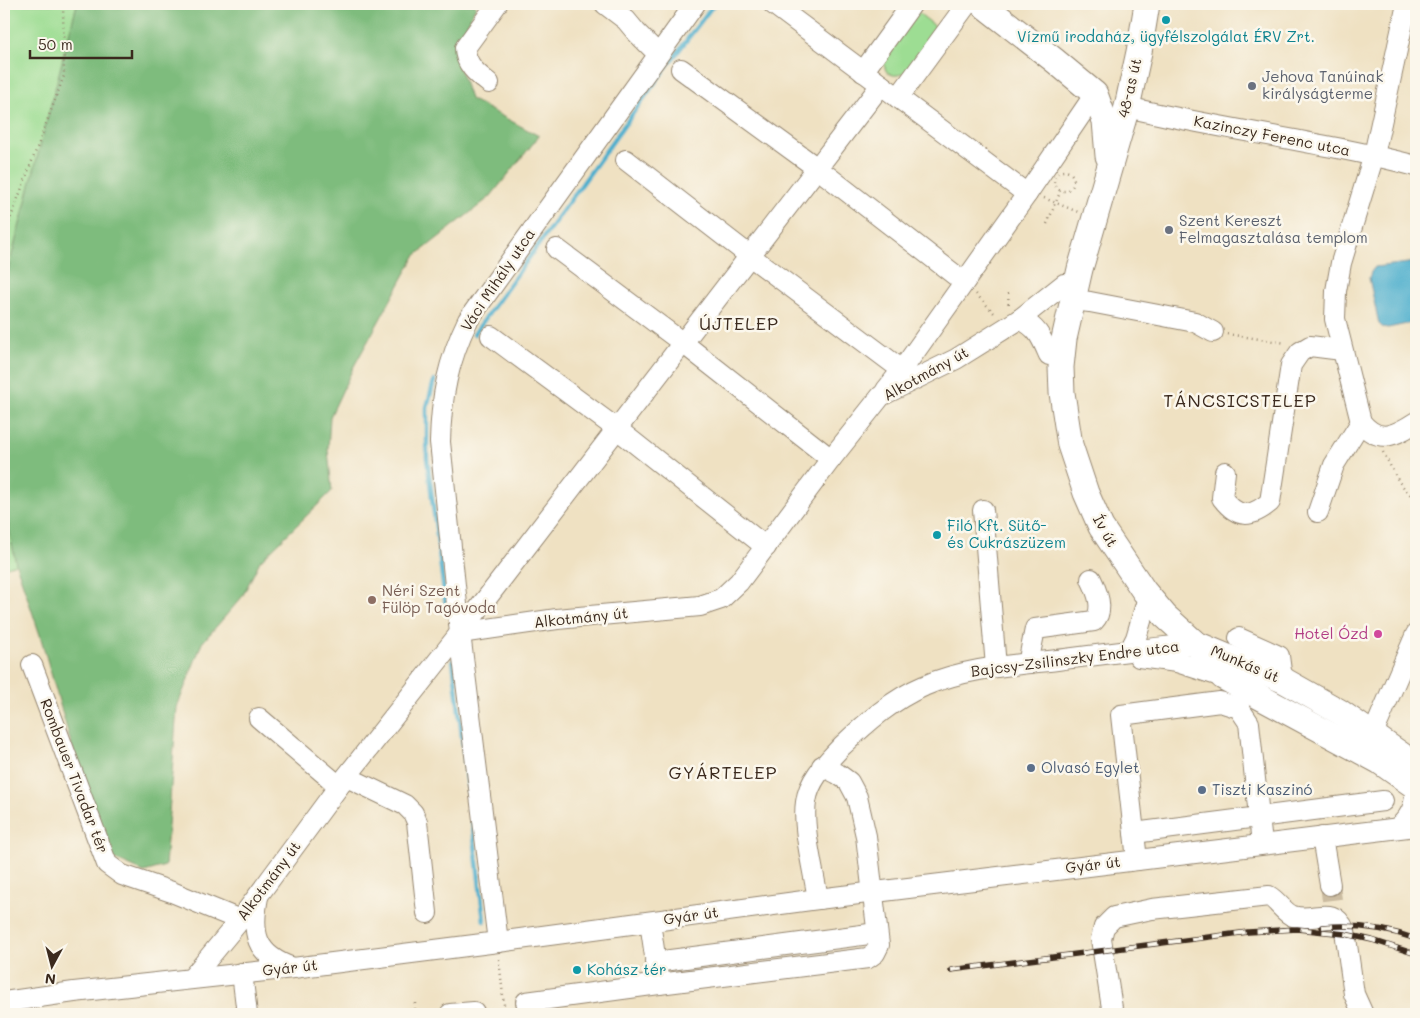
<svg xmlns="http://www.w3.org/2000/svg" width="1420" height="1018" font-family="Mali,sans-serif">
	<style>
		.green { fill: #9ddd93; stroke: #6c8458 }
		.forest { fill: #7ebc7d; stroke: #5c734e }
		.water { fill: #4eafcd; stroke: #446c76 }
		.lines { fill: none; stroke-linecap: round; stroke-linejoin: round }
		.stream { stroke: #4eafcd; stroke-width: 4.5 }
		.minor-tunnel { stroke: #cbbca1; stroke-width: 20; stroke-dasharray: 20 10; stroke-linecap: butt }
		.minor-casing { stroke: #958670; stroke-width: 22 }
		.major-casing { stroke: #958670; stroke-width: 27 }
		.path { stroke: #958670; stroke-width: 2.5; stroke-dasharray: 1 4; stroke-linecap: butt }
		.minor { stroke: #fff; stroke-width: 20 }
		.major { stroke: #fff; stroke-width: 25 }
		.rail-casing { stroke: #3b2a1e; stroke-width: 5.5 }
		.rail { stroke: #fbf7ec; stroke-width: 4; stroke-dasharray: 11; stroke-linecap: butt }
		.culture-dot { fill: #0f9aa8; stroke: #fbf7ec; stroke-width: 2 }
		.worship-dot { fill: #6b7280; stroke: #fbf7ec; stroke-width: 2 }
		.education-dot { fill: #8d6e63; stroke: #fbf7ec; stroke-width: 2 }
		.hotel-dot { fill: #d1479c; stroke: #fbf7ec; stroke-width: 2 }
		.service-dot { fill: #5c6f8a; stroke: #fbf7ec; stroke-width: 2 }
		.labels { text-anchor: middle; stroke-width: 5; stroke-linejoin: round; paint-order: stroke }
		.culture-label { font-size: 15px; fill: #0d838f; stroke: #fbf7ec; text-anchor: start }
		.worship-label { font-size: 15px; fill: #5b616d; stroke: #fbf7ec; text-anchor: start }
		.street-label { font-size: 15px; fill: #3b2a1e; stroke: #fbf7ec }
		.education-label { font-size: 15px; fill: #785e54; stroke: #fbf7ec; text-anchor: start }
		.hotel-label { font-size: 15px; fill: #b23c85; stroke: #fbf7ec; text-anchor: end }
		.service-label { font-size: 15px; fill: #4e5e75; stroke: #fbf7ec; text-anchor: start }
		.quarter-label { font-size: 18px; letter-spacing: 1px; fill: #3b2a1e; stroke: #fbf7ec }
	</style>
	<rect width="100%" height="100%" fill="#fbf7ec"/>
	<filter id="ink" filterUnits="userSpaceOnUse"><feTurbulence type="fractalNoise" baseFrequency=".02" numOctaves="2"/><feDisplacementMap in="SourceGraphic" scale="10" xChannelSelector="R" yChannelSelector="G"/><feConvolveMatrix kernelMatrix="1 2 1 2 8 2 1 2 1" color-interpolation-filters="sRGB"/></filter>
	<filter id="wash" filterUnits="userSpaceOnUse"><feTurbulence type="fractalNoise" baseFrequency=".0096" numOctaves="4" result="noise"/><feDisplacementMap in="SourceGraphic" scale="20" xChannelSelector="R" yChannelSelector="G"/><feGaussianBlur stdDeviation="1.12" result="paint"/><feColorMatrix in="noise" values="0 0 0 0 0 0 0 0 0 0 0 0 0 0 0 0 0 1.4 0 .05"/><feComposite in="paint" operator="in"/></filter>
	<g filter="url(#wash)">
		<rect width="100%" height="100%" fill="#efe1c2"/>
		<g class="green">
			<polygon points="4,4 77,4 4,286"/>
			<path d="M916 11 940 30C931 42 912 75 897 75 892 76 889 73 886 71L882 58Z"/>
			<polygon points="4,503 16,564 4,568"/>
		</g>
		<polygon class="forest" points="77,4 475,4 476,6 454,52 470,99 539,136 490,197 415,256 353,368 330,417 328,450 332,491 260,561 242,597 202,643 177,707 165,866 144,872 103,854 40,635 16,564 4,503 4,286"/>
		<polygon class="water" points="1416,262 1416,322 1388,328 1382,327 1379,324 1369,278 1371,272 1375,267"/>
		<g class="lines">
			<g class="stream">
				<polyline points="474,334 667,66 714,4"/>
				<polyline points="434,381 427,407 427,458 447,615"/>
				<polyline points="453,661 484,921"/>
			</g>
		</g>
	</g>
	<g filter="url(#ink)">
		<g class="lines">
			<polyline class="minor-tunnel" points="1330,885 1332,900"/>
			<g class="minor-casing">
				<g id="minor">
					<polyline points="605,4 626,20 636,32 658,54"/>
					<polyline points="773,4 1027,194"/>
					<path d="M1407 4 1374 155 1341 263 1336 291 1335 319 1361 422C1379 445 1396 435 1416 422"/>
					<polyline points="681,69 817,168 964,282"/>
					<polyline points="863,72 912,4"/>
					<path d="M489 83C477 74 465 64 465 48L497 4"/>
					<polyline points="898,98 967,4"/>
					<path d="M1127 107C1223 130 1321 141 1416 166"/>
					<polyline points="626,160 750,256 902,370"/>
					<polyline points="557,249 683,343 831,459"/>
					<polyline points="1072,300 1090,302 1195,322 1213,332"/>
					<path d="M1020 319C1038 328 1041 337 1049 355"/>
					<polyline points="491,336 617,429 766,547"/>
					<polyline points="886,390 902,370 1027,194 1095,94"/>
					<path d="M1225 472 1222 498C1238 519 1251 518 1270 502L1291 365 1300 352 1310 346 1342 350"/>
					<polyline points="983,510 996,667"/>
					<polyline points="1318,512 1334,465 1361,422"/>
					<polyline points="460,633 881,85"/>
					<polyline points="1239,638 1279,656 1281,671 1285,681"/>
					<polyline points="1130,650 1136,638 1148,597"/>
					<polyline points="1139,657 1177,662 1223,677"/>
					<path d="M1031 663 1030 654 1035 629 1094 621C1105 610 1097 591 1091 579"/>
					<polyline points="32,665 107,864 122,875 172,892 240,920"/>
					<polyline points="259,718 339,786"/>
					<polyline points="1377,750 1375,735 1376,727 1416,634"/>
					<polyline points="347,777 405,805 413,813 417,822 427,913"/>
					<path d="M1397 828C1416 814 1417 796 1414 774"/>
					<polyline points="1134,833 1383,801"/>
					<polyline points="1322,837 1330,885"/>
					<polyline points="1137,860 1121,715 1220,702 1239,708 1249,723 1262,844"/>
					<path d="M258 897C251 933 255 955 293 968"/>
					<path d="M818 899C814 873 802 827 806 802 809 779 827 762 842 746 866 723 893 699 924 686 964 668 1014 665 1057 660 1104 654 1150 648 1196 644"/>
					<polyline points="650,922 659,984 868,958 875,953 879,945 866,836 857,797 849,782 838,774 822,766"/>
					<path d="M498 942 460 633 440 442C441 397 448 361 468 320L695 4"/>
					<polyline points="655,962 877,933"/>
					<polyline points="242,973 247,1014"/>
					<polyline points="192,978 240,920 339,786 460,633 557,619 700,606 721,599 739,582 831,459 881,396 956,359 1020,319 1064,284"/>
					<polyline points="4,1002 74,992 293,968 498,942 818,899 1416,826"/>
					<polyline points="526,1002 659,984"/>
					<polyline points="450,1014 474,1012"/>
					<path d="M1113 1014 1101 939 1104 927 1114 917 1152 909 1269 896C1278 901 1284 913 1293 916 1314 923 1333 903 1345 931L1354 994 1363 1014"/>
				</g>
			</g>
			<g class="major-casing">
				<g id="major">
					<polyline points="982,4 1054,60 1095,94 1105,121 1108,156"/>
					<polyline points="1147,4 1139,52 1127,107 1080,269 1064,339 1061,367 1062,393 1070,445 1086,493 1101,527 1144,591 1165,616 1196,644 1223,677 1379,761 1416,787"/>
					<polyline points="1199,645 1285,681 1340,712 1416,765"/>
				</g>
			</g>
			<g class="path">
				<circle cx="1064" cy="181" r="10"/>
				<polyline points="1044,198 1078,212"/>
				<polyline points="1047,224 1061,190"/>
				<polyline points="4,242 11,217 64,76 63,4"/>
				<polyline points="1008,293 1009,308"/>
				<polyline points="976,294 996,315"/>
				<polyline points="1227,334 1286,343"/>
				<polyline points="1383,452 1399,482 1416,501"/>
				<polyline points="499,959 505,1014"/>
				<polyline points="415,1003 415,1014"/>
			</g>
			<use href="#minor" class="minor"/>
			<use href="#major" class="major"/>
			<g class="rail-casing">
				<g id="rail">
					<path d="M1322 927C1355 924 1385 928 1416 939"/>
					<polyline points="951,970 1248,932 1297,929 1345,934 1372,940 1416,954"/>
				</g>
			</g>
			<use href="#rail" class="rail"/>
		</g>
	</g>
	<g class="culture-dot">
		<circle cx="1166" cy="20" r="5"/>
		<circle cx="937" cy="535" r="5"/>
		<circle cx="577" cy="970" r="5"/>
	</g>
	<g class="worship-dot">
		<circle cx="1252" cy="86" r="5"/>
		<circle cx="1169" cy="230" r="5"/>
	</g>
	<circle class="education-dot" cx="372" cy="600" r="5"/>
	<circle class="hotel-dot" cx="1378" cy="634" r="5"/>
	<g class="service-dot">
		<circle cx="1031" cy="768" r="5"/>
		<circle cx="1202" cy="790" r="5"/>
	</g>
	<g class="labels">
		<g class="culture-label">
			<text x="1166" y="42" text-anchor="middle">Vízmű irodaház, ügyfélszolgálat ÉRV Zrt.</text>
			<text x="947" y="531">Filó Kft. Sütő-<tspan x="947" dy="17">és Cukrászüzem</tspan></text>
			<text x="587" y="975">Kohász tér</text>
		</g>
		<g class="worship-label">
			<text x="1262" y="82">Jehova Tanúinak<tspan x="1262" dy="17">királyságterme</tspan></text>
			<text x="1179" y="226">Szent Kereszt<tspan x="1179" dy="17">Felmagasztalása templom</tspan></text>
		</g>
		<g class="street-label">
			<text transform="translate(1130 88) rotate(-77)" y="5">48-as út</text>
			<text transform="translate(1272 136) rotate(11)" y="5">Kazinczy Ferenc utca</text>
			<text transform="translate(498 280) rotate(-56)" y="5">Váci Mihály utca</text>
			<text transform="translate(926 374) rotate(-29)" y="5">Alkotmány út</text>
			<text transform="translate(1105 531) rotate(61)" y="5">Ív út</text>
			<text transform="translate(581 618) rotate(-6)" y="5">Alkotmány út</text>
			<text transform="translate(1075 659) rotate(-7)" y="5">Bajcsy-Zsilinszky Endre utca</text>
			<text transform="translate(1245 664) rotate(23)" y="5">Munkás út</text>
			<text transform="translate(74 776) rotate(69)" y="5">Rombauer Tivadar tér</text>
			<text transform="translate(1093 865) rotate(-7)" y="5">Gyár út</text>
			<text transform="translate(269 881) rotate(-53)" y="5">Alkotmány út</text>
			<text transform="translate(691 916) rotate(-8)" y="5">Gyár út</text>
			<text transform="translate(290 968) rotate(-6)" y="5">Gyár út</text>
		</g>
		<g class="education-label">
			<text x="382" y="596">Néri Szent<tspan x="382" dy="17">Fülöp Tagóvoda</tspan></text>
		</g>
		<g class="hotel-label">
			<text x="1368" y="639">Hotel Ózd</text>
		</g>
		<g class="service-label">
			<text x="1041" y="773">Olvasó Egylet</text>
			<text x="1212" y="795">Tiszti Kaszinó</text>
		</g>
		<g class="quarter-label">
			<text x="739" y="330">ÚJTELEP</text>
			<text x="1240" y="407">TÁNCSICSTELEP</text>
			<text x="723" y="779">GYÁRTELEP</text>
		</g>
	</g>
	<rect width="1420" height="1018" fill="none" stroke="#fbf7ec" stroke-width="20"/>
	<g transform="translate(52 966) rotate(187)" stroke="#fbf7ec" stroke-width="4" paint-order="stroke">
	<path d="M0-4L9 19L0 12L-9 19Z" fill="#3b2a1e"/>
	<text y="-8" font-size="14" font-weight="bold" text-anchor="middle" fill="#3b2a1e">N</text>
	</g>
	<path d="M30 50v8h102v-8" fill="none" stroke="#3b2a1e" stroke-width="2.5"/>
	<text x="38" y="50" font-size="15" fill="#3b2a1e" stroke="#fbf7ec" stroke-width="4" paint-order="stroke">50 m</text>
</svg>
